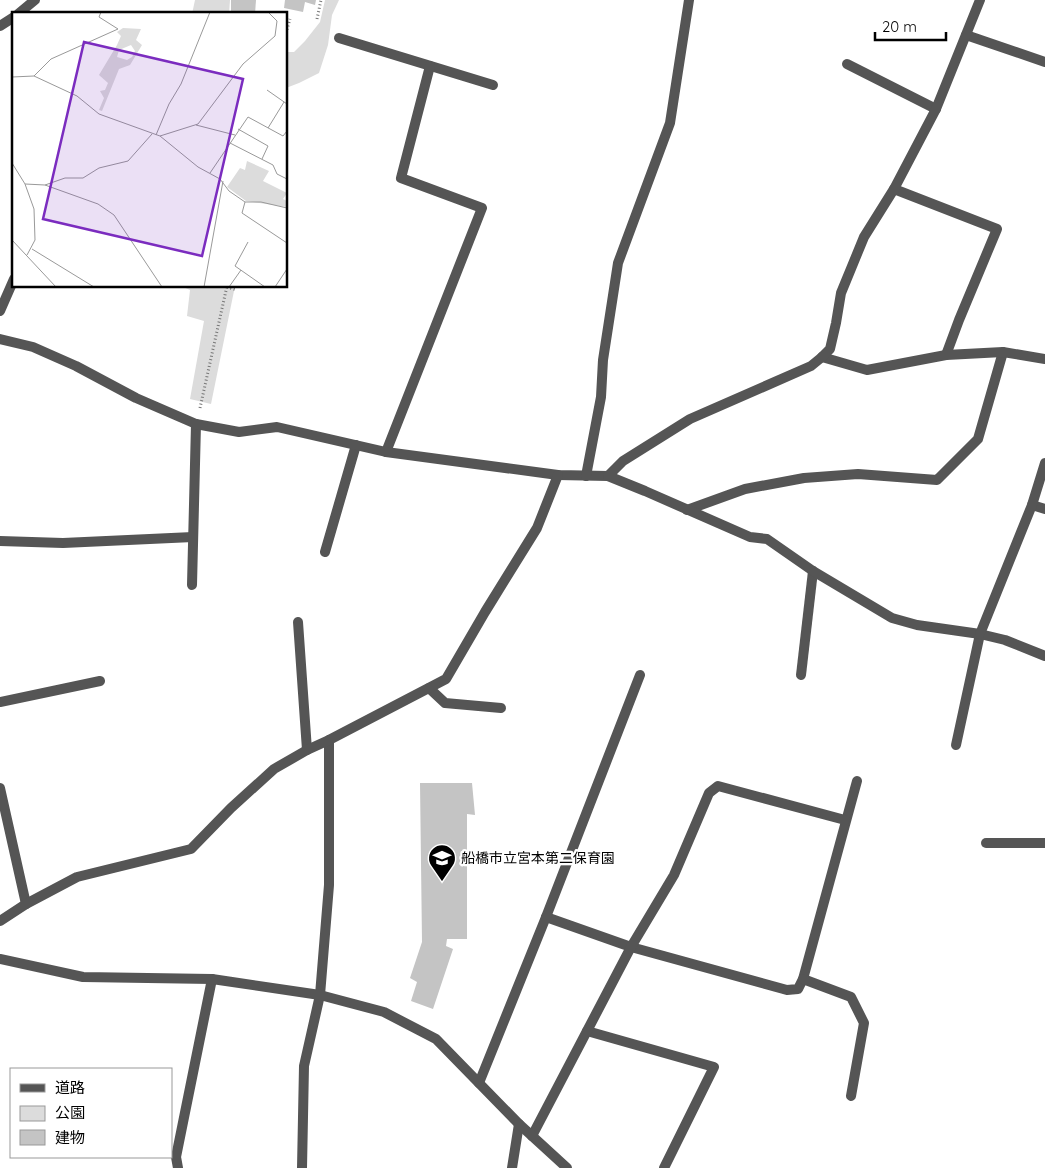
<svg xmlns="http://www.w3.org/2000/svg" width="1045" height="1168" font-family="Quicksand,'Noto Sans JP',sans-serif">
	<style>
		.green { fill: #dcdcdc }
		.building { fill: #c4c4c4 }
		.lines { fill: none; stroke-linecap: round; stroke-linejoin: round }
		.path { stroke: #777; stroke-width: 3; stroke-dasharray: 1 2.5; stroke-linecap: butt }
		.lane { stroke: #555; stroke-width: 10 }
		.street { stroke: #555; stroke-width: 10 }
		.labels { text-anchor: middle; stroke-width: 4.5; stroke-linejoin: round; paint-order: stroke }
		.poi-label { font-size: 14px; fill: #000; stroke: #fff; text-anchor: start }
		.inset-road { fill: none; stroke: #999; stroke-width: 1 }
		.view { fill: #7b2cbf; fill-opacity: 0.15; stroke: #7b2cbf; stroke-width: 2.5 }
		.inset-edge { fill: none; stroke: #000; stroke-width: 2.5 }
	</style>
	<rect width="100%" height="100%" fill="#fff"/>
	<g class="green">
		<polygon points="195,0 230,0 229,14 192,14"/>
		<polygon points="325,0 339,0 332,15 328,45 319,73 299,83 286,88 286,52 294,52 305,41 320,22"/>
		<polygon points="181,286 235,286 211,404 190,399 204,321 187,316 190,290"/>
	</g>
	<g class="building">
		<polygon points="231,0 256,0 255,14 231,14"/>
		<polygon points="285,0 316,0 315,5 305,2 303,12 284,8"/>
		<polygon points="420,783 472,783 475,815 467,814 467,939 447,939 446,946 453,949 433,1009 411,1001 417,982 410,978 422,942"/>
	</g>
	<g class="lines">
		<g class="path">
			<polyline points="317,19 321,0"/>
			<polyline points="286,33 290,19"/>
			<polyline points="227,287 237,290"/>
			<polyline points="200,408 227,286"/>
		</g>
		<g class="lane">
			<polyline points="966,35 1045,62"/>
			<polyline points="339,38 493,85"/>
			<polyline points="847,64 936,109"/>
			<polyline points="894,189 997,229 959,320 946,355"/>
			<polyline points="0,311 14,279"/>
			<polyline points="386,452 482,208 401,178 430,66"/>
			<polyline points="1032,505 1045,509"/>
			<polyline points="687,510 745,489 804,478 858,474 937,480 978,439 1003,352"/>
			<polyline points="0,541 63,543 193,537"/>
			<polyline points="325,552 356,445"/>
			<polyline points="192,585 196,424"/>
			<polyline points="298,622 307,750"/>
			<polyline points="801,675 813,571"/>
			<polyline points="429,688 445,703 501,708"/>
			<polyline points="0,702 100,681"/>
			<polyline points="956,745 980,634"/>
			<polyline points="0,788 26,904"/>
			<polyline points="986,843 1045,843"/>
			<polyline points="546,917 631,947 787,990 798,989 803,979 857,781"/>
			<polyline points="803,979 851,997 864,1023 851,1096"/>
			<polyline points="587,1031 714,1067 664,1168"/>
			<polyline points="479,1083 546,917 640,675"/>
			<polyline points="532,1136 631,947 674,875 709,793 718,786 845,820"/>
			<polyline points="178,1168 176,1157 212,979"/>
			<polyline points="302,1168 304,1066 320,995 329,885 329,740"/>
			<polyline points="512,1168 519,1124"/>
		</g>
		<g class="street">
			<polyline points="18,14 35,0"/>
			<polyline points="0,26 14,17"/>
			<polyline points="0,339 33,347 76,366 136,398 196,424 239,432 277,427 386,452 558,475 608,476 645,491 750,537 767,539 813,571 892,618 917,625 980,634 1005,640 1045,656"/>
			<polyline points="822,357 867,370 946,355 1003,352 1045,359"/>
			<polyline points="586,476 601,397 603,360 618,263 670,123 689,0"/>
			<polyline points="608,476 623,461 690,419 811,366 822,357 830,349 836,323 841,293 864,237 894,189 936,109 980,0"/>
			<polyline points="980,634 1032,505 1045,463"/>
			<polyline points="0,921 26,904 77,877 191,849 231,808 274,769 307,750 329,740 446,679 485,612 537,528 558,475"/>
			<polyline points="0,959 83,977 212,979 320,995 384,1012 436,1039 519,1124 567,1168"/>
		</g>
	</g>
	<defs>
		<g id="school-pin" transform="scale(1.4375)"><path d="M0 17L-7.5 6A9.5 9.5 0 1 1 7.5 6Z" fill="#000" stroke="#fff"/><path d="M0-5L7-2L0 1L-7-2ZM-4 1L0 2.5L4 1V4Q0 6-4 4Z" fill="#fff"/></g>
	</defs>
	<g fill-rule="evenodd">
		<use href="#school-pin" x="442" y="858"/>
	</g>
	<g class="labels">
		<g class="poi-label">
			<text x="461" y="863">船橋市立宮本第二保育園</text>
		</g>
	</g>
	<g transform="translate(12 12)">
		<rect width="275" height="275" fill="#fff"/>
		<path d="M111 16 129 17 124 28 130 33 118 53 107 57 90 99 87 98 92 86 88 79 93 78 96 71 87 63 105 33 109 24 105 20ZM119 33 123 39 120 45 115 48 105 45 107 38ZM235 149 257 159 251 169 275 181 271 187 275 189V195L234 189 215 175 228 156 233 158Z" fill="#dcdcdc" fill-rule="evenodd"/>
		<path class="inset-road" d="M22 64 39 47 106 17 87 5 89 0M0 65 22 64 65 84 87 102 148 124 186 155 208 167 217 179 233 190H249L275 196M255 78 275 92M184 113 223 123M256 116 272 90M226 117 256 134 250 147M144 123 157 92 169 72 198 0M148 124 186 112 231 52 263 24 265 9 256 0M218 131 261 153 265 162 275 167M0 151 13 172 22 197 23 228 15 243M198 161 236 105 271 124 275 119M13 172 33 173 53 166H71L87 156 116 149 140 122M33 173 86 192 102 203 150 275M233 190 230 201 275 231M0 228 44 275M236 230 223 254 253 275M20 237 82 275M192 275 211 169M217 275 229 258M263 275 275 257"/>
		<path class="view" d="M72 30 231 67 190 244 31 207Z"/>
		<rect width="275" height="275" class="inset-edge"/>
	</g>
	<rect x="10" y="1068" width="162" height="90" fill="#ffffff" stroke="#999999"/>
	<rect x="20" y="1084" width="25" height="8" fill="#555555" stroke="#999999"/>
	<text x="55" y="1093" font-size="15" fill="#000000">道路</text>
	<rect x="20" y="1106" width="25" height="15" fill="#dcdcdc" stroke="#999999"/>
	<text x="55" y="1118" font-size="15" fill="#000000">公園</text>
	<rect x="20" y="1130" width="25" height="15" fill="#c4c4c4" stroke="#999999"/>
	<text x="55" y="1143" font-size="15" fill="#000000">建物</text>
	<path d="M875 32v8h71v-8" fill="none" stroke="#000000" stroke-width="2.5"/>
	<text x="882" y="32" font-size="15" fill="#000000" stroke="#ffffff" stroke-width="4" paint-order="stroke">20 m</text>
</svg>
